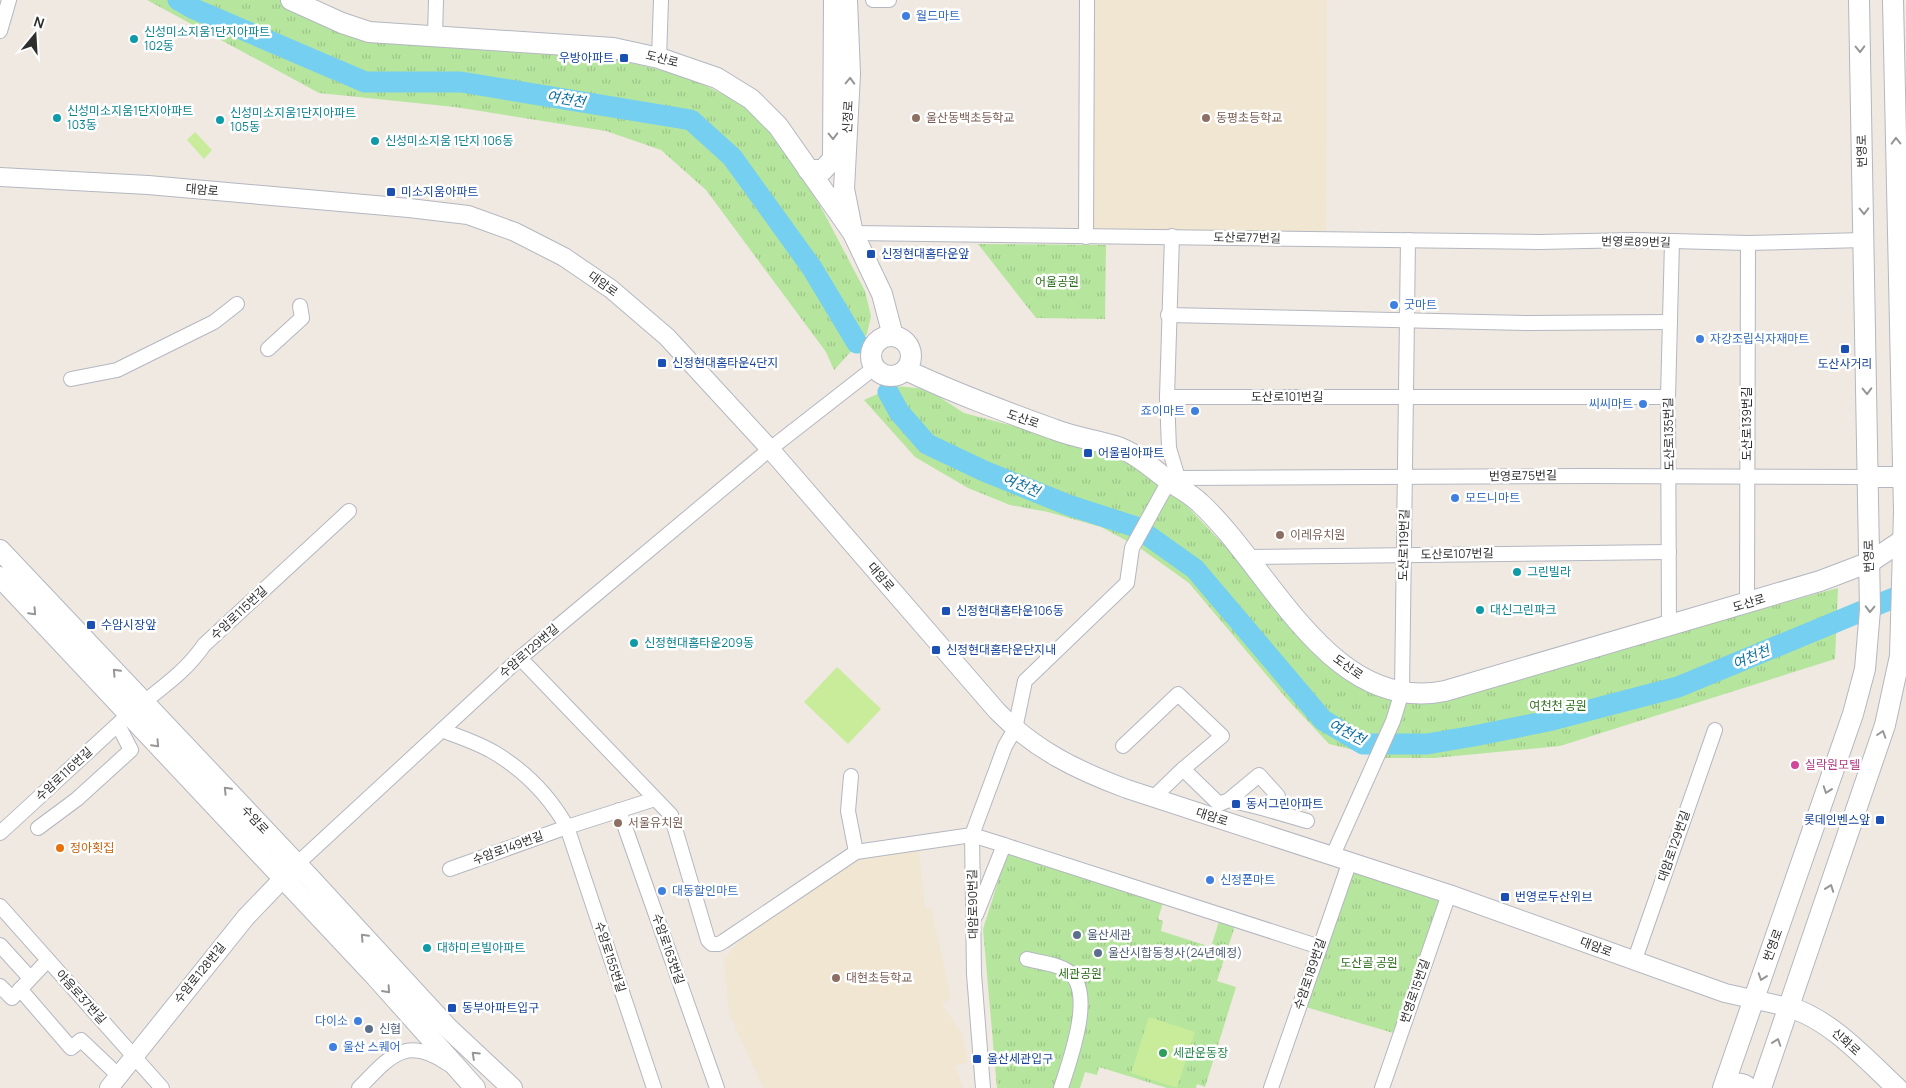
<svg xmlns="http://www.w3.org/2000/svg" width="1906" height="1088" font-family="Manrope,'Noto Sans KR',sans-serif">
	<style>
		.education { fill: #f0e6d1 }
		.grass { fill: url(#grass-tufts) }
		.pitch { fill: #c9ec9a }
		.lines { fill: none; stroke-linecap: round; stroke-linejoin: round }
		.river { stroke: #75cff0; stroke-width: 21 }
		.minor-casing { stroke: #b4b7c1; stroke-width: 16 }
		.tertiary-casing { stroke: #b4b7c1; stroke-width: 20 }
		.secondary-casing { stroke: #b4b7c1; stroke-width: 22 }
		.minor { stroke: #fff; stroke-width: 14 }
		.tertiary { stroke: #fff; stroke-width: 18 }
		.secondary { stroke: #fff; stroke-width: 20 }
		.oneway { stroke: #969696 }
		.shop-dot { fill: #3f7fe0; stroke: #fff; stroke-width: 2 }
		.culture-dot { fill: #0f9aa8; stroke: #fff; stroke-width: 2 }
		.transit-dot { fill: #1a4fb4; stroke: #fff; stroke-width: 2 }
		.education-dot { fill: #8d6e63; stroke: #fff; stroke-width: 2 }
		.hotel-dot { fill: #d1479c; stroke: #fff; stroke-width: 2 }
		.food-dot { fill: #e8710a; stroke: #fff; stroke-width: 2 }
		.service-dot { fill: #5c6f8a; stroke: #fff; stroke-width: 2 }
		.leisure-dot { fill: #2e9e5b; stroke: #fff; stroke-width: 2 }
		.labels { text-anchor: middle; stroke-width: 5; stroke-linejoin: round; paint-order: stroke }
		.shop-label { font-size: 12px; fill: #366cbe; stroke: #fff; text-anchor: start }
		.culture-label { font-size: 12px; fill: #0d838f; stroke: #fff; text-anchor: start }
		.transit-label { font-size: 12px; fill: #164399; stroke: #fff; text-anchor: start }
		.street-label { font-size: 12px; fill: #2e2e2e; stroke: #fff }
		.education-label { font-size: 12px; fill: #785e54; stroke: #fff; text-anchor: start }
		.park-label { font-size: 12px; fill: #2c6e1b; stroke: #fff }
		.hotel-label { font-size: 12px; fill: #b23c85; stroke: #fff; text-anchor: start }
		.food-label { font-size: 12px; fill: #c56008; stroke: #fff; text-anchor: start }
		.service-label { font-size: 12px; fill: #4e5e75; stroke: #fff; text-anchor: start }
		.leisure-label { font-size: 12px; fill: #27864d; stroke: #fff; text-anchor: start }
		.water-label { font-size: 14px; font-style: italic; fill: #0d6fa3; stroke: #fff }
	</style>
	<defs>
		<pattern id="grass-tufts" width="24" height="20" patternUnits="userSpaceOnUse" patternTransform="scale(1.25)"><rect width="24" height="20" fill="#b6e59e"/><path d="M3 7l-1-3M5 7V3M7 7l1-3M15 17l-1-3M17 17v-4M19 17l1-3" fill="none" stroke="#9dc588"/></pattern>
	</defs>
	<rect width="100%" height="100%" fill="#efe9e1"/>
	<g class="education">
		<polygon points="1087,0 1327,0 1326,239 1086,237"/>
		<polygon points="919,851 925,908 933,909 934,922 951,998 942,1004 962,1034 968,1062 955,1066 963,1088 763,1088 729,1013 724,959 754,925 862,858"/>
	</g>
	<g class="grass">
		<polygon points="147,0 281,0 316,17 602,56 686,76 737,101 779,138 823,211 865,291 871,316 867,334 834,370 826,352 706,190 661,150 606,131 455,107 319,93"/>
		<polygon points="978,244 1106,245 1105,319 1036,318"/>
		<polygon points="895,386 927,389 964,413 1086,445 1144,469 1187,506 1289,614 1391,696 1757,610 1838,588 1835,659 1560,746 1434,758 1386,758 1329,744 1286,698 1189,583 1140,548 1101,527 1048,512 1010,505 968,488 915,457 864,400"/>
		<polygon points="1008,850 1164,899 1158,919 1163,921 1161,931 1211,947 1220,918 1236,923 1217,981 1236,987 1205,1087 1197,1084 1196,1088 1167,1088 1099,1067 1097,1075 1085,1072 1080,1088 997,1088 983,929"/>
		<polygon points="1350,861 1449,894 1400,1035 1299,1005"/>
	</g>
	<g class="pitch">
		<polygon points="195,132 212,150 204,159 187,140"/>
		<polygon points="837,667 881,709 848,744 804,702"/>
		<polygon points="1149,1017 1195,1032 1177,1088 1131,1073"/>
	</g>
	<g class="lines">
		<g class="river">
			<polyline points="178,0 192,8 365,82 461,82 691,120 732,157 812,268 857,343"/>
			<polyline points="888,392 899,412 927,444 984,471 1068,505 1136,527 1195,569 1323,720 1363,744 1427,744 1474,736 1548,721 1678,687 1906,593"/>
		</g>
		<g class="minor-casing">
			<g id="minor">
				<polyline points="873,0 889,0"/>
				<polyline points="0,31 9,0"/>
				<polyline points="435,36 436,0"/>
				<polyline points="659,58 661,0"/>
				<polyline points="853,233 1539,242 1634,240 1748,243 1864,240"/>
				<polyline points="1086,237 1087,0"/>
				<polyline points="1168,315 1528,323 1670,322"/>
				<polyline points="268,349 302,318 300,306"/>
				<polyline points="71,379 117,370 214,322 237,304"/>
				<polyline points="1167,397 1668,397"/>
				<polyline points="1178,478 1590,476 1869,477"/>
				<polyline points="1245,557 1669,552"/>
				<polyline points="1747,604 1748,243"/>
				<polyline points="1669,626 1668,397 1672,242"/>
				<polyline points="520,658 671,815 708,940 712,944 719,944 724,941 856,852 972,835 1004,845 976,915"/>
				<path d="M442 730C459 737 479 743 495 753 525 771 550 797 567 827L654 1088"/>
				<polyline points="1123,746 1178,694 1222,736 1183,769"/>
				<polyline points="851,776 848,811 856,852"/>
				<polyline points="1153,798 1183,769 1219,804 1229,800 1259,775 1278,796 1262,808 1307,821"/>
				<polyline points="1229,800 1262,808"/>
				<polyline points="619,810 717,1088"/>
				<polyline points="38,828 77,799 131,750 118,725"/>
				<path d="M0 833C42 795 84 755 126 717 154 692 182 677 204 645L349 511"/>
				<polyline points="1004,845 1320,947"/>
				<polyline points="1333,855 1393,721 1402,692 1408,240"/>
				<polyline points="297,864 520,658 770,449 874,368"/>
				<polyline points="450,869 567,827 655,799"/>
				<polyline points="0,906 162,1088"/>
				<polyline points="0,945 30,978"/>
				<path d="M1027 959C1038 962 1053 963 1064 969 1099 985 1069 1062 1061 1088"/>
				<polyline points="1634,962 1715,730"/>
				<polyline points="0,986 12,998 48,960"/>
				<polyline points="20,989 71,1048 81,1040 119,1076"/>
				<path d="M359 1088C389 1058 405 1034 448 1064"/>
				<polyline points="983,1088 974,974 972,835 1005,746 1015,729 1025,681 1127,583 1132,548 1169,481 1178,478 1169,448 1167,397 1172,236"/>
				<polyline points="1271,1088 1350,861"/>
				<polyline points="1382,1088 1449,894"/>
			</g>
		</g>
		<g class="tertiary-casing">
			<g id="tertiary">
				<path d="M0 177 148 185 409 208 468 215 515 232 564 257 611 289 667 337 770 449 997 711C1035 750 1076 770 1127 789L1449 894 1725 993 1788 1007"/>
				<polyline points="109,1088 246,917 293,868"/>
			</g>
		</g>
		<g class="secondary-casing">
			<g id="secondary">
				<polyline points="291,0 342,23 369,32 613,48 659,58 717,78 751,99 778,126 853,233 882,294 893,336"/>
				<polyline points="847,0 850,74 844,189 852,229"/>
				<polyline points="808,170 823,170 833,159 834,0"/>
				<circle cx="891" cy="356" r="20"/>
				<path d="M906 370C954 393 1003 411 1053 429 1073 437 1095 440 1115 446 1136 453 1152 468 1169 481 1179 488 1191 494 1200 503 1270 567 1330 715 1445 691L1820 581 1870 562 1906 538"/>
				<polyline points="1869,477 1903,477"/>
				<polyline points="0,550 310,878 448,1028 512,1088"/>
				<polyline points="0,577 376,977 475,1088"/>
				<path d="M1788 1007C1829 1018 1866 1059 1897 1088"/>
				<polyline points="1723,1088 1853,714 1865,669 1870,610 1859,0"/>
				<path d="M1727 1088C1734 1082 1742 1082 1749 1088"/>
				<polyline points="1761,1088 1885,725 1900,656 1904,511 1893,0"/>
			</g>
		</g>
		<use href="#minor" class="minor"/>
		<use href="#tertiary" class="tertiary"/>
		<use href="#secondary" class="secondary"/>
	</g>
	<defs><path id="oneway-chevron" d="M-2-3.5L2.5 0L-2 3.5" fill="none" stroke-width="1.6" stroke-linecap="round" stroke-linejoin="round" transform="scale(1.25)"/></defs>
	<g class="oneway">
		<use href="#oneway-chevron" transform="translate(1860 49) rotate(89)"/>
		<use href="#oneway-chevron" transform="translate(850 81) rotate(-88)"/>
		<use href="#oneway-chevron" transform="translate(833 136) rotate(89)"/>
		<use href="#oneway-chevron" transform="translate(1896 141) rotate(-91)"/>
		<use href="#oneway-chevron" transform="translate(1864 211) rotate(89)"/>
		<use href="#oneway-chevron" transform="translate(1867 391) rotate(89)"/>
		<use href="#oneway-chevron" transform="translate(1870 609) rotate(91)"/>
		<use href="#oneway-chevron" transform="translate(33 612) rotate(47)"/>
		<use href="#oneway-chevron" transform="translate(116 672) rotate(-133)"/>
		<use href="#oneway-chevron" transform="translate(1882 734) rotate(-72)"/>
		<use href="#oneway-chevron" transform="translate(156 744) rotate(47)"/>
		<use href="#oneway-chevron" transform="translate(227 790) rotate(-134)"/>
		<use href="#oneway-chevron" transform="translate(1827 790) rotate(109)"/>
		<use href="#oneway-chevron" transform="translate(1830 888) rotate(-70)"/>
		<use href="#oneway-chevron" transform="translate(364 937) rotate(-133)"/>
		<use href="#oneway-chevron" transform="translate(1762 977) rotate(109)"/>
		<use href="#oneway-chevron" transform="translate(387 990) rotate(48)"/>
		<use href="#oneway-chevron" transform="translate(1777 1042) rotate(-71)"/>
		<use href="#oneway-chevron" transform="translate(475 1055) rotate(-137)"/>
	</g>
	<g class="shop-dot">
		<circle cx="906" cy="16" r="5"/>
		<circle cx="1394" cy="305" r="5"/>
		<circle cx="1700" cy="339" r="5"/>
		<circle cx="1643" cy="404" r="5"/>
		<circle cx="1195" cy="411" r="5"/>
		<circle cx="1455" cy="498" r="5"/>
		<circle cx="1210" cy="880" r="5"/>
		<circle cx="662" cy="891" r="5"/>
		<circle cx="358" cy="1021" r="5"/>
		<circle cx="333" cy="1047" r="5"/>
	</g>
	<g class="culture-dot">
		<circle cx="134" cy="39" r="5"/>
		<circle cx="57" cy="118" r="5"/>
		<circle cx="220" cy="120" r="5"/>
		<circle cx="375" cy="141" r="5"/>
		<circle cx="1517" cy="572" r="5"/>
		<circle cx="1480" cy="610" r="5"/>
		<circle cx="634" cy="643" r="5"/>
		<circle cx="427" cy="948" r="5"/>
	</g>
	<g class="transit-dot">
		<rect x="619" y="53" width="10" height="10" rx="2.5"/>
		<rect x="386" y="187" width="10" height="10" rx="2.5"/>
		<rect x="866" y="249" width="10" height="10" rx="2.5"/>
		<rect x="1840" y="344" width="10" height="10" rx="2.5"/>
		<rect x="657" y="358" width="10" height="10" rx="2.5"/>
		<rect x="1083" y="448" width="10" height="10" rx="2.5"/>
		<rect x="941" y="606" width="10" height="10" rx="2.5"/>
		<rect x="86" y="620" width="10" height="10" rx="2.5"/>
		<rect x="931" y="645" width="10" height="10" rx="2.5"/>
		<rect x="1231" y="799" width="10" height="10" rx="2.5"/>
		<rect x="1875" y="815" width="10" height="10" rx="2.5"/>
		<rect x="1500" y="892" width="10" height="10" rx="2.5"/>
		<rect x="447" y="1003" width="10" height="10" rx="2.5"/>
		<rect x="972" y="1054" width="10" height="10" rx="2.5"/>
	</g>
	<g class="education-dot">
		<circle cx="916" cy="118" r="5"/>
		<circle cx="1206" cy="118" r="5"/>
		<circle cx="1280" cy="535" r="5"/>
		<circle cx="618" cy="823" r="5"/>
		<circle cx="836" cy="978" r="5"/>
	</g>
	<circle class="hotel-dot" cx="1795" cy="765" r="5"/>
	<circle class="food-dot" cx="60" cy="848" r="5"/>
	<g class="service-dot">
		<circle cx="1077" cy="935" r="5"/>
		<circle cx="1098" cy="953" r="5"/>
		<circle cx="369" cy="1029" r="5"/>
	</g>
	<circle class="leisure-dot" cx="1163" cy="1053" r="5"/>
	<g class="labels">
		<g class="shop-label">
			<text x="916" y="20">월드마트</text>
			<text x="1404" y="309">굿마트</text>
			<text x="1710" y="343">자강조립식자재마트</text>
			<text x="1633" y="408" text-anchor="end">씨씨마트</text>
			<text x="1185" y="415" text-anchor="end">죠이마트</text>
			<text x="1465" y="502">모드니마트</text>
			<text x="1220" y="884">신정폰마트</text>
			<text x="672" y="895">대동할인마트</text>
			<text x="348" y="1025" text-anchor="end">다이소</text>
			<text x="343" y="1051">울산 스퀘어</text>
		</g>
		<g class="culture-label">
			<text x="144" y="36">신성미소지움1단지아파트<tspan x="144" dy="14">102동</tspan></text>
			<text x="67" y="115">신성미소지움1단지아파트<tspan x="67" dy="14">103동</tspan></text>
			<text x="230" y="117">신성미소지움1단지아파트<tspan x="230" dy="14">105동</tspan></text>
			<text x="385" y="145">신성미소지움 1단지 106동</text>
			<text x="1527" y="576">그린빌라</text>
			<text x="1490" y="614">대신그린파크</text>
			<text x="644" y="647">신정현대홈타운209동</text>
			<text x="437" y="952">대하미르빌아파트</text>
		</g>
		<g class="transit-label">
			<text x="614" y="62" text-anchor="end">우방아파트</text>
			<text x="401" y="196">미소지움아파트</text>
			<text x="881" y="258">신정현대홈타운앞</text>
			<text x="672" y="367">신정현대홈타운4단지</text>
			<text x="1845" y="368" text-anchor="middle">도산사거리</text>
			<text x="1098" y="457">어울림아파트</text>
			<text x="956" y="615">신정현대홈타운106동</text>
			<text x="101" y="629">수암시장앞</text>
			<text x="946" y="654">신정현대홈타운단지내</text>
			<text x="1246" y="808">동서그린아파트</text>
			<text x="1870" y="824" text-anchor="end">롯데인벤스앞</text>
			<text x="1515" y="901">번영로두산위브</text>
			<text x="462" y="1012">동부아파트입구</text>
			<text x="987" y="1063">울산세관입구</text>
		</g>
		<g class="street-label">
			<text transform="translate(662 59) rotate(14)" y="4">도산로</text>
			<text transform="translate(848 117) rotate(-87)" y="4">신정로</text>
			<text transform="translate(1862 151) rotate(-91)" y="4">번영로</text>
			<text transform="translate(202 190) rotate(5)" y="4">대암로</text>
			<text transform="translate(1247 238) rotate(1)" y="4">도산로77번길</text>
			<text transform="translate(1636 242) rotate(1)" y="4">번영로89번길</text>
			<text transform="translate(603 284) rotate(36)" y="4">대암로</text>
			<text x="1287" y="401">도산로101번길</text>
			<text transform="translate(1023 419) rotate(19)" y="4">도산로</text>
			<text transform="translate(1747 424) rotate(-90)" y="4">도산로139번길</text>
			<text transform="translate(1669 434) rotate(-91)" y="4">도산로135번길</text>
			<text transform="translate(1523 476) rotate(-1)" y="4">번영로75번길</text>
			<text transform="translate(1404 545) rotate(-89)" y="4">도산로119번길</text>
			<text transform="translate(1457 554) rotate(-1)" y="4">도산로107번길</text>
			<text transform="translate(1869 556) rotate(-91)" y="4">번영로</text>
			<text transform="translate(881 577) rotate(49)" y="4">대암로</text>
			<text transform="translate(1749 603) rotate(-17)" y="4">도산로</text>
			<text transform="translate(239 613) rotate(-43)" y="4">수암로115번길</text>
			<text transform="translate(529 651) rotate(-41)" y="4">수암로129번길</text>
			<text transform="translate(1348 667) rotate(35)" y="4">도산로</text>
			<text transform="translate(64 774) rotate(-43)" y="4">수암로116번길</text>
			<text transform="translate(1212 817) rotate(18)" y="4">대암로</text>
			<text transform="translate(255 820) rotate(47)" y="4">수암로</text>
			<text transform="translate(1674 846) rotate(-71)" y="4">대암로129번길</text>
			<text transform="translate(508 848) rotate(-20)" y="4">수암로149번길</text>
			<text transform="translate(973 904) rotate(-91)" y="4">대암로90번길</text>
			<text transform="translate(1773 945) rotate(-70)" y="4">번영로</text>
			<text transform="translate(1596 947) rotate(21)" y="4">대암로</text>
			<text transform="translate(668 949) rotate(71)" y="4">수암로163번길</text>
			<text transform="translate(610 957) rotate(72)" y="4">수암로155번길</text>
			<text transform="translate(200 973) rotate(-51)" y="4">수암로128번길</text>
			<text transform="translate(1310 974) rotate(-71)" y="4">수암로189번길</text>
			<text transform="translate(1415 991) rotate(-71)" y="4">번영로15번길</text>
			<text transform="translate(81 997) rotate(48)" y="4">야음로37번길</text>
			<text transform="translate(1846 1042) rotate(42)" y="4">신화로</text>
		</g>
		<g class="education-label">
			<text x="926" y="122">울산동백초등학교</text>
			<text x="1216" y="122">동평초등학교</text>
			<text x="1290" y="539">이레유치원</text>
			<text x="628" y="827">서울유치원</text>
			<text x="846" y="982">대현초등학교</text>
		</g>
		<g class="park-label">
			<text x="1057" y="286">어울공원</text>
			<text x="1558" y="710">여천천 공원</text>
			<text x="1369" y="967">도산골 공원</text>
			<text x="1080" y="978">세관공원</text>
		</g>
		<g class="hotel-label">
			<text x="1805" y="769">실락원모텔</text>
		</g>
		<g class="food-label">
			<text x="70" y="852">정아횟집</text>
		</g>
		<g class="service-label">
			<text x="1087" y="939">울산세관</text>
			<text x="1108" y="957">울산시합동청사(24년예정)</text>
			<text x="379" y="1033">신협</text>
		</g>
		<g class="leisure-label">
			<text x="1173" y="1057">세관운동장</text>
		</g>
		<g class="water-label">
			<text transform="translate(566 99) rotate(10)" y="5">여천천</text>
			<text transform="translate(1021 485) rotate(23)" y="5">여천천</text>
			<text transform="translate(1751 657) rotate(-23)" y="5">여천천</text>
			<text transform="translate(1347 732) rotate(27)" y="5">여천천</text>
		</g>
	</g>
	<g transform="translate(35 35) rotate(18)" stroke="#ffffff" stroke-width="4" paint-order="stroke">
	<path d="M0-4L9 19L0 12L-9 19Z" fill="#2e2e2e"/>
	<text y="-8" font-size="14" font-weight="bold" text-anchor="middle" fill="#2e2e2e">N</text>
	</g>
</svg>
